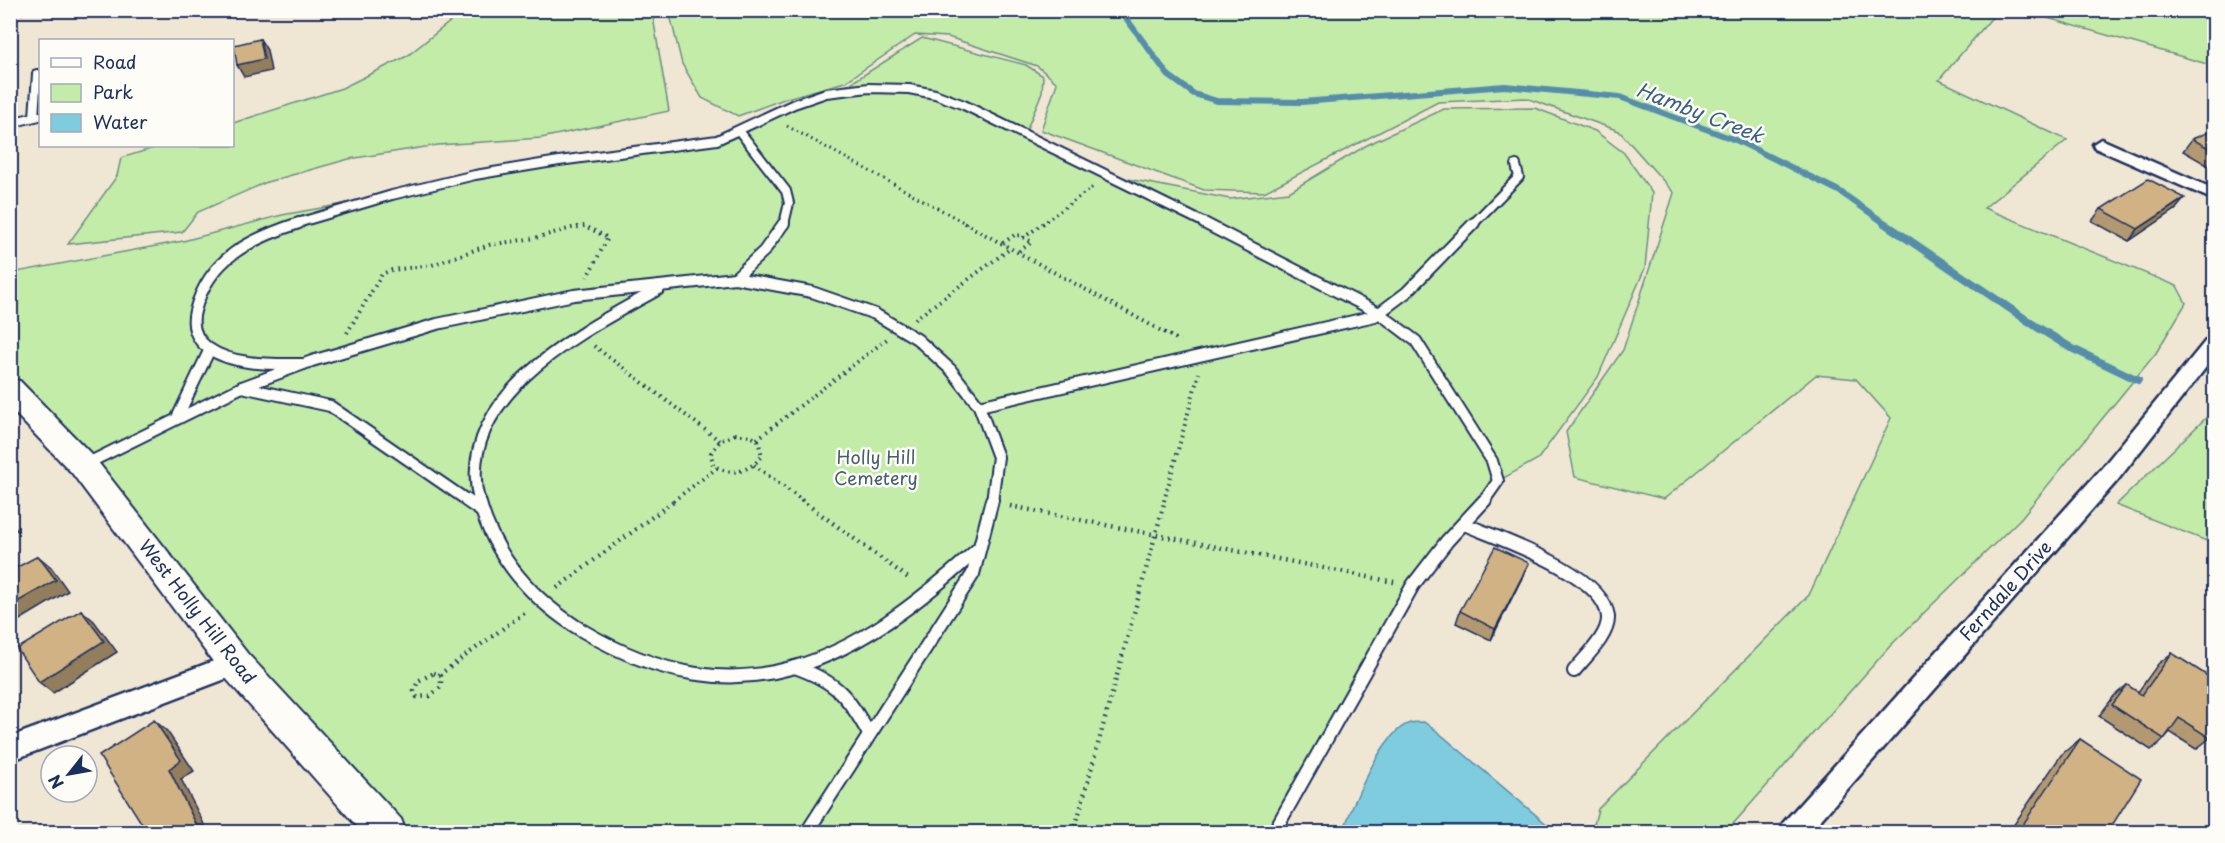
<svg xmlns="http://www.w3.org/2000/svg" width="2225" height="843" font-family="'Playpen Sans',sans-serif">
	<style>
		.green { fill: #c2eca8; stroke: #6e8e83; stroke-width: 1.5 }
		.water { fill: #7fccde; stroke: #578dab; stroke-width: 1.5 }
		.lines { fill: none; stroke-linecap: round; stroke-linejoin: round }
		.stream-far1 { stroke: #578dab; stroke-width: 6 }
		.stream { stroke: #578dab; stroke-width: 8 }
		.lane-far2-casing { stroke: #1b2f5e; stroke-width: 12 }
		.lane-far1-casing { stroke: #1b2f5e; stroke-width: 14 }
		.lane-casing { stroke: #1b2f5e; stroke-width: 16 }
		.street-casing { stroke: #1b2f5e; stroke-width: 5 }
		.secondary-casing { stroke: #1b2f5e; stroke-width: 4 }
		.path-far2 { stroke: #1b2f5e; stroke-width: 3; stroke-dasharray: 1.5 4; stroke-linecap: butt }
		.path-far1 { stroke: #1b2f5e; stroke-width: 4; stroke-dasharray: 1.5 4.5; stroke-linecap: butt }
		.path { stroke: #1b2f5e; stroke-width: 4.5; stroke-dasharray: 1.5 5; stroke-linecap: butt }
		.lane-far2 { stroke: #fdfcf7; stroke-width: 8 }
		.lane-far1 { stroke: #fdfcf7; stroke-width: 10 }
		.lane { stroke: #fdfcf7; stroke-width: 12 }
		.street { fill: #fdfcf7; fill-rule: evenodd }
		.secondary { fill: #fdfcf7; fill-rule: evenodd }
		.wall { fill: #b39972; stroke: #1b2f5e; stroke-width: 1.5 }
		.shaded-wall { fill: #927d5c; stroke: #1b2f5e; stroke-width: 1.5 }
		.building { fill: #d0b284; stroke: #1b2f5e; stroke-width: 1.5 }
		.labels { text-anchor: middle; stroke-width: 5; stroke-linejoin: round; paint-order: stroke }
		.park-label { font-size: 18px; fill: #455e70; stroke: #fdfcf7 }
		.street-label { font-size: 18px; fill: #1b2f5e; stroke: #fdfcf7 }
		.water-label { font-size: 20px; font-style: italic; fill: #395e84; stroke: #fdfcf7 }
	</style>
	<rect width="100%" height="100%" fill="#f0e6d4"/>
	<filter id="ink" filterUnits="userSpaceOnUse"><feTurbulence type="fractalNoise" baseFrequency=".0167" numOctaves="2"/><feDisplacementMap in="SourceGraphic" scale="12" xChannelSelector="R" yChannelSelector="G"/><feConvolveMatrix kernelMatrix="1 2 1 2 8 2 1 2 1" color-interpolation-filters="sRGB"/></filter>
	<g filter="url(#ink)">
		<g class="green">
			<polygon points="537,10 652,11 669,111 541,138 438,145 349,159 267,182 198,212 182,232 68,244 117,176 121,158 160,146 232,146 233,123 342,88 407,56 456,17"/>
			<polygon points="2214,10 2214,66 2023,11 1994,15 1939,80 2067,140 1984,208 2177,286 2186,303 2156,353 2021,518 1891,645 1726,832 1592,832 1598,809 1809,595 1891,418 1856,379 1816,375 1664,499 1575,477 1566,432 1623,350 1674,193 1619,131 1526,98 1438,102 1264,192 1204,190 1041,130 1057,83 1037,66 948,37 915,35 845,82 787,98 738,116 702,98 682,64 669,11"/>
			<polygon points="922,38 1026,65 1043,76 1042,92 1025,134 1108,175 1230,199 1289,192 1367,145 1444,109 1535,108 1595,131 1624,153 1652,193 1645,268 1598,377 1538,459 1498,481 1413,585 1274,832 387,832 235,664 11,387 11,273 183,241 282,215 388,196 485,174 717,140 840,90"/>
			<polygon points="2214,410 2214,544 2116,505"/>
		</g>
		<path class="water" d="M1424 722 1438 732 1556 832H1343C1352 806 1382 731 1410 723 1415 722 1420 722 1424 722Z"/>
		<g class="lines">
			<polyline class="stream-far1" points="1120,10 1168,75 1194,94 1217,101 1302,102 1505,86 1620,97 1738,141 1839,191 1886,224"/>
			<polyline class="stream" points="1884,223 2037,327 2071,348 2138,380"/>
			<g class="lane-far2-casing">
				<g id="lane-far2">
					<polyline points="34,117 37,74"/>
					<polyline points="10,123 39,116"/>
					<polyline points="740,132 786,191 789,203 784,224"/>
					<polyline points="294,224 392,195 475,175 559,161 717,140 794,104 826,93 869,88 909,89 935,94 964,105 1207,224"/>
					<polyline points="1473,224 1519,177 1516,165"/>
				</g>
			</g>
			<g class="lane-far1-casing">
				<g id="lane-far1">
					<path d="M299 223C250 239 209 258 195 311 191 326 196 339 208 348 233 366 274 364 303 364"/>
					<polyline points="1204,223 1379,313 1416,341 1492,461 1498,481 1484,501"/>
					<polyline points="735,278 764,251 784,223"/>
					<polyline points="242,387 330,406 468,501"/>
					<polyline points="979,406 1375,316 1407,292 1474,223"/>
					<polyline points="177,418 209,351"/>
					<polyline points="84,465 242,387 312,361 437,324 574,295 735,278 812,292 875,314 917,339 951,370 979,406 998,457 992,501"/>
					<path d="M479 501C453 395 583 331 659 289"/>
				</g>
			</g>
			<g class="lane-casing">
				<g id="lane">
					<polyline points="466,500 482,511"/>
					<path d="M479 500C494 557 533 601 583 631 742 725 855 661 978 549"/>
					<path d="M1464 524C1499 539 1604 573 1608 617 1609 636 1585 657 1574 671"/>
					<path d="M795 667C837 682 848 696 869 734"/>
					<polyline points="807,832 973,574 992,500"/>
					<polyline points="1274,832 1413,585 1447,541 1485,500"/>
				</g>
			</g>
			<g class="street-casing">
				<g id="street">
					<polygon points="2101,139 2214,189 2214,200 2095,148 2093,144"/>
					<polygon points="2214,337 2214,357 2117,481 1810,832 1780,832 1783,823 2101,469 2207,339"/>
					<polygon points="235,653 244,656 247,664 244,672 10,761 10,737"/>
				</g>
			</g>
			<g class="secondary-casing">
				<polygon id="secondary" points="10,379 20,381 94,457 247,653 401,819 406,832 362,832 223,675 72,473 10,408"/>
			</g>
			<g class="path-far2">
				<polyline points="787,126 967,224"/>
				<polyline points="1042,224 1093,187"/>
			</g>
			<g class="path-far1">
				<polyline points="964,223 1180,341"/>
				<polyline points="1023,238 1044,223"/>
				<polyline points="1003,243 1016,234 1032,242 1018,252"/>
				<polyline points="915,319 1011,248"/>
				<polyline points="347,333 382,274 392,270 432,265 489,245 535,238 572,228 585,226 608,238 587,277"/>
				<polyline points="594,346 720,441"/>
				<path d="M735 434 750 436 758 440 762 456C749 472 731 477 713 465L711 453 720 441Z"/>
				<polyline points="757,439 887,339"/>
				<polyline points="754,465 803,501"/>
				<polyline points="673,501 717,468"/>
				<polyline points="1164,501 1199,373"/>
			</g>
			<g class="path">
				<polyline points="801,500 911,580"/>
				<polyline points="1010,506 1394,582"/>
				<polyline points="557,588 675,500"/>
				<polygon points="434,673 441,676 441,687 430,696 417,697 414,691 418,681"/>
				<polyline points="439,675 527,611"/>
				<polyline points="1074,832 1165,500"/>
			</g>
			<use href="#lane-far2" class="lane-far2"/>
			<use href="#lane-far1" class="lane-far1"/>
			<use href="#lane" class="lane"/>
			<use href="#street" class="street"/>
			<use href="#secondary" class="secondary"/>
		</g>
		<g class="wall">
			<polygon points="2214,130 2214,169 2183,151 2192,139"/>
			<polygon points="2101,209 2175,210 2129,241 2092,221"/>
			<polygon points="1529,563 1491,640 1456,623 1460,611"/>
			<polygon points="2172,653 2210,738 2196,749 2170,732 2164,739 2151,750 2099,716 2114,696 2127,685 2138,692 2158,664"/>
			<polygon points="2080,739 2108,832 2009,832 2061,755"/>
		</g>
		<g class="shaded-wall">
			<polygon points="260,39 267,50 271,71 244,77 237,65"/>
			<polygon points="2185,198 2175,210 2129,241 2138,229"/>
			<polygon points="10,522 17,530 10,534"/>
			<polygon points="38,556 51,567 68,591 18,621 10,614 10,606"/>
			<polygon points="1529,563 1524,574 1491,640 1495,629"/>
			<polygon points="81,610 94,621 117,652 53,693 39,682"/>
			<polygon points="154,720 167,731 194,771 181,779 208,832 200,832 169,769"/>
		</g>
		<g class="building">
			<polygon points="260,39 264,59 237,65 234,45"/>
			<polygon points="2214,130 2214,151 2192,139"/>
			<polygon points="2148,179 2185,198 2138,229 2101,209"/>
			<polygon points="1495,547 1529,563 1495,629 1460,611"/>
			<polygon points="38,556 56,580 10,606 10,571"/>
			<polygon points="81,610 104,641 39,682 17,649"/>
			<polygon points="2172,653 2214,680 2214,732 2210,738 2179,718 2164,739 2112,705 2127,685 2142,695"/>
			<polygon points="154,720 181,760 169,769 200,832 135,832 144,827 99,756"/>
			<polygon points="2080,739 2141,779 2108,832 2018,832"/>
		</g>
	</g>
	<g class="labels">
		<g class="park-label">
			<text x="876" y="464">Holly Hill<tspan x="876" dy="21">Cemetery</tspan></text>
		</g>
		<g class="street-label">
			<text transform="translate(2006 591) rotate(-48)" y="6">Ferndale Drive</text>
			<text transform="translate(197 612) rotate(52)" y="6">West Holly Hill Road</text>
		</g>
		<g class="water-label">
			<text transform="translate(1700 113) rotate(21)" y="7">Hamby Creek</text>
		</g>
	</g>
	<rect width="2225" height="843" fill="none" stroke="#fdfcf7" stroke-width="36"/>
	<rect x="18" y="18" width="2189" height="807" fill="none" stroke="#1b2f5e" stroke-width="2" filter="url(#ink)"/>
	<rect x="39" y="39" width="195" height="108" fill="#fdfcf7" stroke="#a3aaba" stroke-width="1.5"/>
	<rect x="51" y="58" width="30" height="9" fill="#fdfcf7" stroke="#a3aaba" stroke-width="1.5"/>
	<text x="93" y="69" font-size="18" fill="#1b2f5e">Road</text>
	<rect x="51" y="84" width="30" height="18" fill="#c2eca8" stroke="#a3aaba" stroke-width="1.5"/>
	<text x="93" y="99" font-size="18" fill="#1b2f5e">Park</text>
	<rect x="51" y="114" width="30" height="18" fill="#7fccde" stroke="#a3aaba" stroke-width="1.5"/>
	<text x="93" y="129" font-size="18" fill="#1b2f5e">Water</text>
	<g transform="translate(69 774) rotate(239)"><circle r="28" fill="#fdfcf7" stroke="#a3aaba" stroke-width="1.5"/>
	<path d="M0-4.5L10 22L0 15L-10 22Z" fill="#1b2f5e"/>
	<text y="-9" font-size="16" font-weight="bold" text-anchor="middle" fill="#1b2f5e">N</text>
	</g>
</svg>
